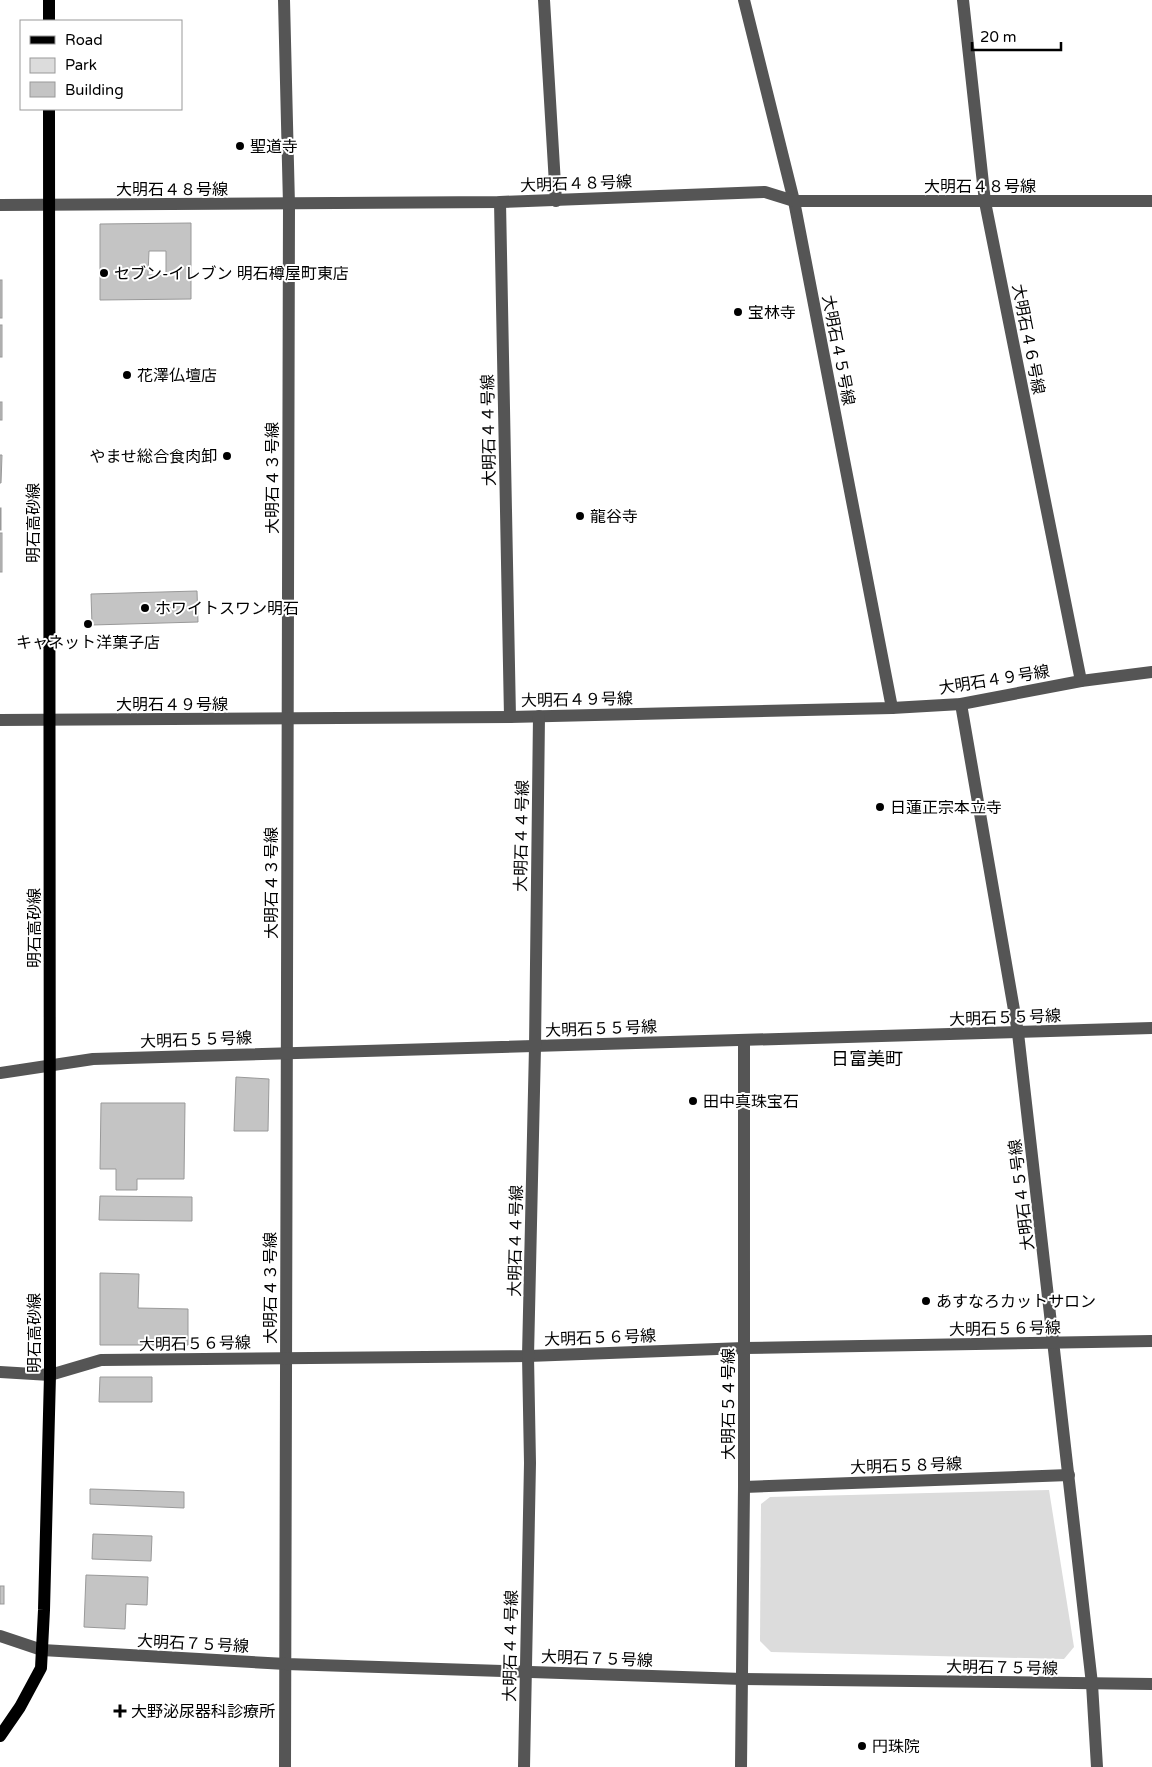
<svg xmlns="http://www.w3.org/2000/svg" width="1152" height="1767" font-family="'Varela Round','Noto Sans JP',sans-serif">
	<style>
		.green { fill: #dcdcdc }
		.building { fill: #c4c4c4; stroke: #999; fill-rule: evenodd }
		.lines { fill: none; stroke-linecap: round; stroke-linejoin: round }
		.minor { stroke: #555; stroke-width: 12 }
		.major { stroke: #000; stroke-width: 12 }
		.poi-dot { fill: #000; stroke: #fff; stroke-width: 2 }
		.labels { text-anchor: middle; stroke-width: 4; stroke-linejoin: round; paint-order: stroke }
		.poi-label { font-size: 16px; fill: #000; stroke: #fff; text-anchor: start }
		.street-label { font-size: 16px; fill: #000; stroke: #fff }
		.neighbourhood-label { font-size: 18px; fill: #000; stroke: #fff }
	</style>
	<rect width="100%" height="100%" fill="#fff"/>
	<polygon class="green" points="1049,1490 1074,1647 1064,1659 771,1652 760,1641 761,1504 770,1497"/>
	<g class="building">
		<path d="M191 223V299L100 300V224ZM149 251H166V275H148Z"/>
		<rect x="0" y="280" width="2" height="38"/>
		<rect x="0" y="325" width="2" height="32"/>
		<rect x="0" y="402" width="2" height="18"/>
		<polygon points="0,455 2,455 1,483 0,483"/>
		<rect x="0" y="508" width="1" height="22"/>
		<rect x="0" y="533" width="2" height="39"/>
		<polygon points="197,591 198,622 92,625 91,594"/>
		<polygon points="236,1077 269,1079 268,1131 234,1131"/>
		<polygon points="101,1103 185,1103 184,1179 137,1179 137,1190 116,1190 116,1169 100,1169"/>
		<polygon points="100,1196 192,1197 192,1221 99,1220"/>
		<polygon points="100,1273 139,1274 138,1308 188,1309 188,1345 100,1345"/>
		<polygon points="100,1377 152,1377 152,1402 99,1402"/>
		<polygon points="90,1489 184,1492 184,1508 90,1504"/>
		<polygon points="93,1534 152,1536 151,1561 92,1559"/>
		<polygon points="86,1575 148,1577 147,1605 126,1604 125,1629 84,1627"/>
		<rect x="0" y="1586" width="4" height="18"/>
	</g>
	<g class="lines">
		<g class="minor">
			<polyline points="284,0 289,205 285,1767"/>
			<polyline points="544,0 556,201"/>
			<polyline points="744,0 794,201 892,708"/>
			<polyline points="963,0 985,202 1081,681"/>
			<polyline points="500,202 510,717"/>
			<polyline points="0,205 500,202 765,192 794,201 1152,201"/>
			<polyline points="961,704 1018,1033 1092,1684 1097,1767"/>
			<polyline points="0,720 510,717 892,708 961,704 1081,681 1152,672"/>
			<polyline points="0,1073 93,1059 1152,1028"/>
			<polyline points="0,1372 50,1375 101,1360 528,1356 744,1348 1152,1341"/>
			<polyline points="744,1487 1069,1475"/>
			<polyline points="0,1636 42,1650 286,1664 743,1679 1152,1684"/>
			<polyline points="524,1767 530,1463 528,1356 535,1047 539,716"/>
			<polyline points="741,1767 744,1487 744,1041"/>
		</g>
		<g class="major">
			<polyline points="49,0 49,21"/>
			<polyline points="0,1736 20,1707 41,1668 44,1610 50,1375 49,109"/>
		</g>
	</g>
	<g class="poi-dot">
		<circle cx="240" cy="146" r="5"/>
		<circle cx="104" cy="273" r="5"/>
		<circle cx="738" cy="312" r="5"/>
		<circle cx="127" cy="375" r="5"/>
		<circle cx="227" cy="456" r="5"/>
		<circle cx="580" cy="516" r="5"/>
		<circle cx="145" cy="608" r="5"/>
		<circle cx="88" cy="624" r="5"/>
		<circle cx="880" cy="807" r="5"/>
		<circle cx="693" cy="1101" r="5"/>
		<circle cx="926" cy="1301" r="5"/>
		<path d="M117.5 1703.5h5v5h5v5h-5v5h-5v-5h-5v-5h5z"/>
		<circle cx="862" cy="1746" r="5"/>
	</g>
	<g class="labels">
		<g class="poi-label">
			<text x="250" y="152">聖道寺</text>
			<text x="114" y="279">セブン-イレブン 明石樽屋町東店</text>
			<text x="748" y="318">宝林寺</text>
			<text x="137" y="381">花澤仏壇店</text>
			<text x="217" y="462" text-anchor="end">やませ総合食肉卸</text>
			<text x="590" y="522">龍谷寺</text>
			<text x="155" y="614">ホワイトスワン明石</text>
			<text x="88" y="648" text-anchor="middle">キャネット洋菓子店</text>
			<text x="890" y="813">日蓮正宗本立寺</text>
			<text x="703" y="1107">田中真珠宝石</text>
			<text x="936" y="1307">あすなろカットサロン</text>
			<text x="131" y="1717">大野泌尿器科診療所</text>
			<text x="872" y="1752">円珠院</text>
		</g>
		<g class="street-label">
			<text transform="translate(576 183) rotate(-2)" y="6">大明石４８号線</text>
			<text x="980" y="192">大明石４８号線</text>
			<text x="172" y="195">大明石４８号線</text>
			<text transform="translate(1029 339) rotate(79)" y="6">大明石４６号線</text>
			<text transform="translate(839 350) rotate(79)" y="6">大明石４５号線</text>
			<text transform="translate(488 430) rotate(-91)" y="6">大明石４４号線</text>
			<text transform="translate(272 478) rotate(-90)" y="6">大明石４３号線</text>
			<text transform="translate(33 523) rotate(-90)" y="6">明石高砂線</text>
			<text transform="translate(994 679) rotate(-9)" y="6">大明石４９号線</text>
			<text transform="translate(577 699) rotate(-1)" y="6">大明石４９号線</text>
			<text x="172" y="710">大明石４９号線</text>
			<text transform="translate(521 836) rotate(-89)" y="6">大明石４４号線</text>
			<text transform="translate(271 883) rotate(-90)" y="6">大明石４３号線</text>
			<text transform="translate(34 928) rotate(-90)" y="6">明石高砂線</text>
			<text transform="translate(1005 1017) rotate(-2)" y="6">大明石５５号線</text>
			<text transform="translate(601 1028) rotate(-2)" y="6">大明石５５号線</text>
			<text transform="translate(196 1039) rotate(-2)" y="6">大明石５５号線</text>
			<text transform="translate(1021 1195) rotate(-97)" y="6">大明石４５号線</text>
			<text transform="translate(515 1241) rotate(-89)" y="6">大明石４４号線</text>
			<text transform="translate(270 1288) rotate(-90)" y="6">大明石４３号線</text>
			<text transform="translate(1005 1328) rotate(-1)" y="6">大明石５６号線</text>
			<text transform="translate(34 1333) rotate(-90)" y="6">明石高砂線</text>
			<text transform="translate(600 1337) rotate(-2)" y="6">大明石５６号線</text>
			<text transform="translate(195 1343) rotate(-1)" y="6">大明石５６号線</text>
			<text transform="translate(728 1404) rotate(-90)" y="6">大明石５４号線</text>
			<text transform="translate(906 1465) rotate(-2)" y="6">大明石５８号線</text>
			<text transform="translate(193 1643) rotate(3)" y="6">大明石７５号線</text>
			<text transform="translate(510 1646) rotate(-89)" y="6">大明石４４号線</text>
			<text transform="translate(597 1658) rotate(2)" y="6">大明石７５号線</text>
			<text transform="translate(1002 1667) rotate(1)" y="6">大明石７５号線</text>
		</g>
		<g class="neighbourhood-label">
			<text x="867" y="1065">日富美町</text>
		</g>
	</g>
	<rect x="20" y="20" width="162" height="90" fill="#ffffff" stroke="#999999"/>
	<rect x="30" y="36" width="25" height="8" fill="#000000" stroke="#999999"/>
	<text x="65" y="45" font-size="15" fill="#000000">Road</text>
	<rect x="30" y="58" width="25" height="15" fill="#dcdcdc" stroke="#999999"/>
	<text x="65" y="70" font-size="15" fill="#000000">Park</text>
	<rect x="30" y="82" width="25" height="15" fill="#c4c4c4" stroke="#999999"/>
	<text x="65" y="95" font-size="15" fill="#000000">Building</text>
	<path d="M972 42v8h89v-8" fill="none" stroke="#000000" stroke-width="2.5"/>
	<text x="980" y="42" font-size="15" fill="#000000" stroke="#ffffff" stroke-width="4" paint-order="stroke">20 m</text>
</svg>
